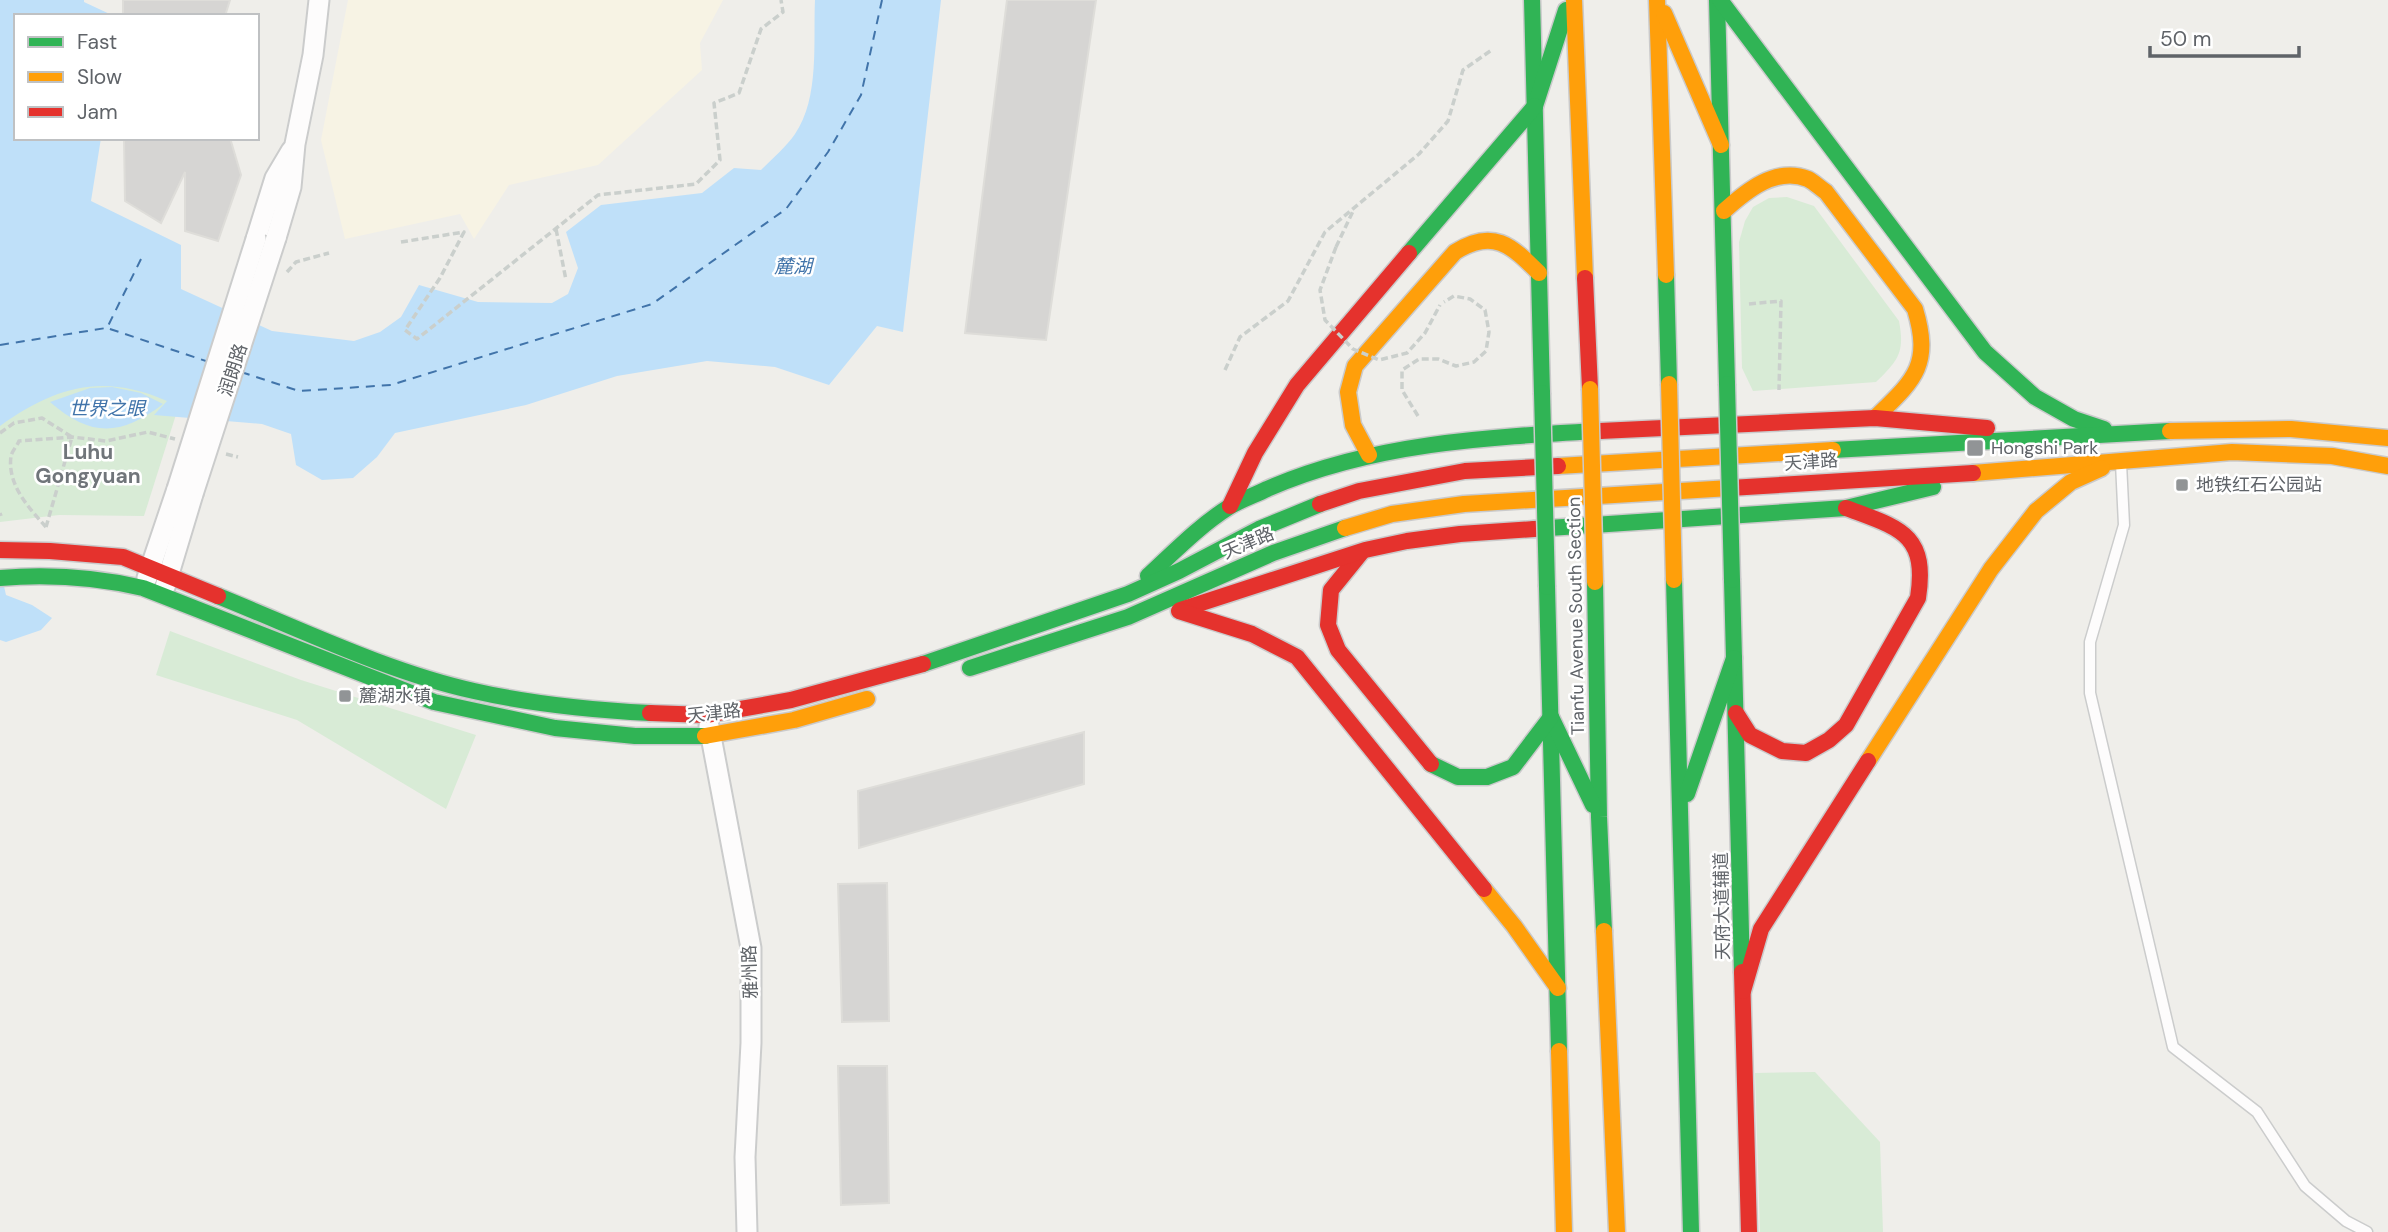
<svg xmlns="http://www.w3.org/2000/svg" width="2388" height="1232" font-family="'DM Sans','Noto Sans SC',sans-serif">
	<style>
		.commercial { fill: #f7f3e4 }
		.green { fill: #d8ebd6 }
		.water { fill: #bfe0f9 }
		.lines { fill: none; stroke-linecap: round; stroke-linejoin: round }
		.ferry { stroke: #4174aa; stroke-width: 2; stroke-dasharray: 9 7; stroke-linecap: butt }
		.building { fill: #d6d5d3; stroke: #deddd9; stroke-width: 2 }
		.lane-casing { stroke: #cbcccc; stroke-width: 13 }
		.street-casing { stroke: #cbcccc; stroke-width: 23 }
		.fast-casing { stroke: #cacacb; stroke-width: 19 }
		.slow-casing { stroke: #cacacb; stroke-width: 19 }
		.jam-casing { stroke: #cacacb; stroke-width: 19 }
		.path { stroke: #cacfcc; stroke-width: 3.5; stroke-dasharray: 7 3.5; stroke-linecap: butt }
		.lane { stroke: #fdfcfc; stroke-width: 10 }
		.street { stroke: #fdfcfc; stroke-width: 19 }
		.fast { stroke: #30b455; stroke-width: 16 }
		.slow { stroke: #ff9f0a; stroke-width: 16 }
		.jam { stroke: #e5322d; stroke-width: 16 }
		.street-bridge-casing { stroke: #cbcccc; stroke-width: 23; stroke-linecap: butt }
		.fast-bridge-casing { stroke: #cacacb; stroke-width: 19; stroke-linecap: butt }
		.slow-bridge-casing { stroke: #cacacb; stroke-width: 19; stroke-linecap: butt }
		.path-bridge { stroke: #cacfcc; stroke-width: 3.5; stroke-dasharray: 7 3.5; stroke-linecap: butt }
		.street-bridge { stroke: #fdfcfc; stroke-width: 19 }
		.fast-bridge { stroke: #30b455; stroke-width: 16 }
		.slow-bridge { stroke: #ff9f0a; stroke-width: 16 }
		.poi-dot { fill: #919496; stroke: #fff; stroke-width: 2.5 }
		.labels { text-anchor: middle; stroke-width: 5; stroke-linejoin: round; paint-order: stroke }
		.street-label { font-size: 18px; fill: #5f6368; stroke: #fff }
		.poi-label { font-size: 18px; fill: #5f6368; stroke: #fff; text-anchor: start }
		.water-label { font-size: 19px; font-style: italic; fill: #4174aa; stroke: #fff }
		.quarter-label { font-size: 21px; font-weight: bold; fill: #70757a; stroke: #fff }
	</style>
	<rect width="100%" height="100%" fill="#efeeea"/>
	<polygon class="commercial" points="348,0 723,0 700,43 702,70 598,165 509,185 474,239 460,214 345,239 321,140"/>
	<g class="green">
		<path d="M1787 197 1814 206 1899 321C1905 353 1898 360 1876 382L1753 391 1742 368 1739 242 1745 221 1753 207 1769 198Z"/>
		<polygon points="92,371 185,386 144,516 59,515 0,522 0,412"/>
		<polygon points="170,631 301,680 476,735 446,809 297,720 156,675"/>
		<polygon points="1815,1072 1880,1142 1883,1232 1760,1232 1755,1073"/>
	</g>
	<g class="water">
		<path d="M0 0H84V2L114 16H16V138H101L91 201 181 245V289L272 331 354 341 380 332 401 317 419 285 478 302 552 303 568 294 578 268 566 232 601 205 702 193 734 168 761 170C772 159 786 147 795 134 820 98 813 41 815 0H941L903 332 877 326 829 385 775 367 707 361 617 376 526 405 395 433 377 457 353 478 322 480 296 465 291 434 262 424 154 415 167 401C103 373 56 386 0 426Z"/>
		<path d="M112 387 141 393 163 404C121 436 91 438 50 402L90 388Z"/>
		<polygon points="0,569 6,595 32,605 52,618 41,630 6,642 0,640"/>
	</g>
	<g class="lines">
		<g class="ferry">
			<polyline points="141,259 107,328 209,362"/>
			<polyline points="0,345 106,328"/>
			<polyline points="241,372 299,391 391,385 652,304 786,209 828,152 861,95 882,0"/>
		</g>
	</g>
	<g class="building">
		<polygon points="123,0 230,0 225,16 123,16"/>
		<polygon points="1007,0 1096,0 1046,340 965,333"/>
		<polygon points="124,138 230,138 241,175 218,241 185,231 185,172 161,223 125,201"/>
		<polygon points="1084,732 1084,784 859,848 858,791"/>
		<polygon points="887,883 889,1021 842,1022 838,884"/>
		<polygon points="838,1066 887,1066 889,1203 841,1205"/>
	</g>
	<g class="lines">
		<g class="lane-casing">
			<polyline id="lane" points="2121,463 2124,525 2090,642 2090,693 2173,1047 2257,1112 2305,1186 2346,1221 2367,1232"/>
		</g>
		<g class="street-casing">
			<g id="street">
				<polyline points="276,238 291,187 295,144 313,55 319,0"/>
				<polyline points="256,239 275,178 291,151"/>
				<polyline points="147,578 177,489"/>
				<polyline points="165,587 193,494"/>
				<polyline points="709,726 751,948 751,1043 745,1157 747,1232"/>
			</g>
		</g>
		<g class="fast-casing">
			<g id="fast">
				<polyline points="1532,0 1542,393"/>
				<polyline points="1717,0 1727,384"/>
				<polyline points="1720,0 1985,352 2035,397 2074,419 2104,429"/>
				<polyline points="1535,106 1566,10"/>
				<polyline points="1409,253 1535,106"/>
				<polyline points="1666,275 1669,384"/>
				<polyline points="1833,450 2170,431"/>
				<polyline points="1534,529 1846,508 1933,487"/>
				<path d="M1148 576C1174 552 1199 526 1229 507 1240 500 1255 495 1267 489 1372 443 1488 437 1600 431"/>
				<path d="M0 578C49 574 95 577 143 588L434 702 555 728 635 736H705"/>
				<polyline points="1674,580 1691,1232"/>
				<polyline points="1732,580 1742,972"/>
				<polyline points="1595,582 1599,817 1604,931"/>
				<polyline points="1547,587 1559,1051"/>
				<path d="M218 596C300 629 388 672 474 691 531 704 591 710 650 713"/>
				<polyline points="923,664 1128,594 1179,571 1259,529 1320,504"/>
				<polyline points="970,668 1128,617 1273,553 1345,528"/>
				<polyline points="1551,717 1593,805"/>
				<polyline points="1431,764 1458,777 1487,777 1513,767 1551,717"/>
				<polyline points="1687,794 1734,658"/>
			</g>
		</g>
		<g class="slow-casing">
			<g id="slow">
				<polyline points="1574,0 1585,278"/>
				<polyline points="1657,0 1666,275"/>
				<polyline points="1664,13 1721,145"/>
				<path d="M1724 211C1746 191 1776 166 1808 179 1814 182 1820 188 1826 192L1915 309C1932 366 1914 380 1875 418"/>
				<polyline points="2170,431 2291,429 2388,438"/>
				<path d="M1369 455 1353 425 1348 392 1355 366 1455 252C1493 228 1511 245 1539 273"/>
				<polyline points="1558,466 1833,450"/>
				<polyline points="1973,473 2232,452 2332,456 2388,466"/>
				<polyline points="1345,528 1392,514 1464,504 1730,488"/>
				<polyline points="705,736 794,720 867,699"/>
				<polyline points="1868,761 1991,569 2036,511 2071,482 2102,468"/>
				<polyline points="1484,889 1514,926 1558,988"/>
				<polyline points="1604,931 1617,1232"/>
				<polyline points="1559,1051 1564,1232"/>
			</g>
		</g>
		<g class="jam-casing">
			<g id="jam">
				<polyline points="1585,278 1590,389"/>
				<polyline points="1600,431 1875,418 1987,428"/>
				<polyline points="1730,488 1973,473"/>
				<polyline points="1320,504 1359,491 1465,471 1558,466"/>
				<polyline points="1230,506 1255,453 1297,385 1409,253"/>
				<polyline points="0,550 50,551 123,557 218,596"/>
				<polyline points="1361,553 1331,590 1328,625 1338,650 1431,764"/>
				<polyline points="1180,610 1365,550 1407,541 1460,534 1534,529"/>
				<polyline points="1179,611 1252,634 1297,657 1484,889"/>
				<polyline points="650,713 706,715 791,700 923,664"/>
				<path d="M1736 713 1750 735 1782 751 1806 753 1829 740 1846 725 1918 598C1928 533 1899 528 1846 508"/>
				<polyline points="1742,972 1749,1232"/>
				<polyline points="1743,991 1761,929 1868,761"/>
			</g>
		</g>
		<g class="path">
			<polyline points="556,229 566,280"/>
			<polyline points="401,242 464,232 440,278 405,330 417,339 598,195 696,184 720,160 714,103 739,93 761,29 783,12 781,0"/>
			<polyline points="1336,247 1354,209"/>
			<polyline points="287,272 296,262 329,253"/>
			<polyline points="1749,304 1781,301 1779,390"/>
			<polyline points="1225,370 1240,337 1288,301 1325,232 1419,154 1448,121 1463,70 1493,49"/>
			<polyline points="1418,416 1402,390 1402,370 1419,359 1438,359 1456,366 1474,362 1486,351 1489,332 1485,310 1470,299 1454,296 1444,302"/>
			<polyline points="0,433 14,423 42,418 72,437 46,527"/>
			<polyline points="226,454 238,457"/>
			<polyline points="0,513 1,516"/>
			<path d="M46 527C29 508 7 485 11 456 12 451 17 446 19 441L72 437 106 441 148 432 175 439"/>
		</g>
		<use href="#lane" class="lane"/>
		<use href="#street" class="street"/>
		<use href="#fast" class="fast"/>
		<use href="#slow" class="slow"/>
		<use href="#jam" class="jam"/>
		<g class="street-bridge-casing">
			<g id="street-bridge">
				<polyline points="177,489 256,239"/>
				<polyline points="193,494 276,238"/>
			</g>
		</g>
		<g class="fast-bridge-casing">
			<g id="fast-bridge">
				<polyline points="1727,384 1732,580"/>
				<polyline points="1542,393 1547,587"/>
			</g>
		</g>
		<g class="slow-bridge-casing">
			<g id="slow-bridge">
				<polyline points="1669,384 1674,580"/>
				<polyline points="1590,389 1595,582"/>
			</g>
		</g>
		<polyline class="path-bridge" points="1336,247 1320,290 1325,320 1353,349 1379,360 1407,353 1425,333 1440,305"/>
		<use href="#street-bridge" class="street-bridge"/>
		<use href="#fast-bridge" class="fast-bridge"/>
		<use href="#slow-bridge" class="slow-bridge"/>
	</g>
	<g class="poi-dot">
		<rect x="1966" y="439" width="18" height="18" rx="3.5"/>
		<rect x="2175" y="478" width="14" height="14" rx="3.5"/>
		<rect x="338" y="689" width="14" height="14" rx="3.5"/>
	</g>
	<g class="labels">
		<g class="street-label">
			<text transform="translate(233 370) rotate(-72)" y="6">润朗路</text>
			<text transform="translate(1811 462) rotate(-4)" y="6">天津路</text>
			<text transform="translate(1248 543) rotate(-23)" y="6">天津路</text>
			<text transform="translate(1576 616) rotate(-91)" y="6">Tianfu Avenue South Section</text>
			<text transform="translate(714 713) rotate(-6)" y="6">天津路</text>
			<text transform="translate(1722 906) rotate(-91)" y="6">天府大道辅道</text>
			<text transform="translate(750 972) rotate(-92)" y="6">雅州路</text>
		</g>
		<g class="poi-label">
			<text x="1991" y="454">Hongshi Park</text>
			<text x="2196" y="491">地铁红石公园站</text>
			<text x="359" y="702">麓湖水镇</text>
		</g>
		<g class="water-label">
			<text x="793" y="273">麓湖</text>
			<text x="107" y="415">世界之眼</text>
		</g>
		<g class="quarter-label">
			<text x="88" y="459">Luhu<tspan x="88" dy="24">Gongyuan</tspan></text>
		</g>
	</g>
	<rect x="14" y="14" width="245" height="126" fill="#ffffff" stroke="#bfc1c3" stroke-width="2"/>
	<rect x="28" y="37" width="35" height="10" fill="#30b455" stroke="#bfc1c3" stroke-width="2"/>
	<text x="77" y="49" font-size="21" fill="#5f6368">Fast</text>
	<rect x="28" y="72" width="35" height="10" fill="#ff9f0a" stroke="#bfc1c3" stroke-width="2"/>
	<text x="77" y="84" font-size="21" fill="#5f6368">Slow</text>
	<rect x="28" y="107" width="35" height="10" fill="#e5322d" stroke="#bfc1c3" stroke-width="2"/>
	<text x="77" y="119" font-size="21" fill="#5f6368">Jam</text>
	<path d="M2150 46v10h149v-10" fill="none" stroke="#5f6368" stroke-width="3.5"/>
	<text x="2160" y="46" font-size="21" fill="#5f6368" stroke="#ffffff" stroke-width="5" paint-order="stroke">50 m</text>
</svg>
